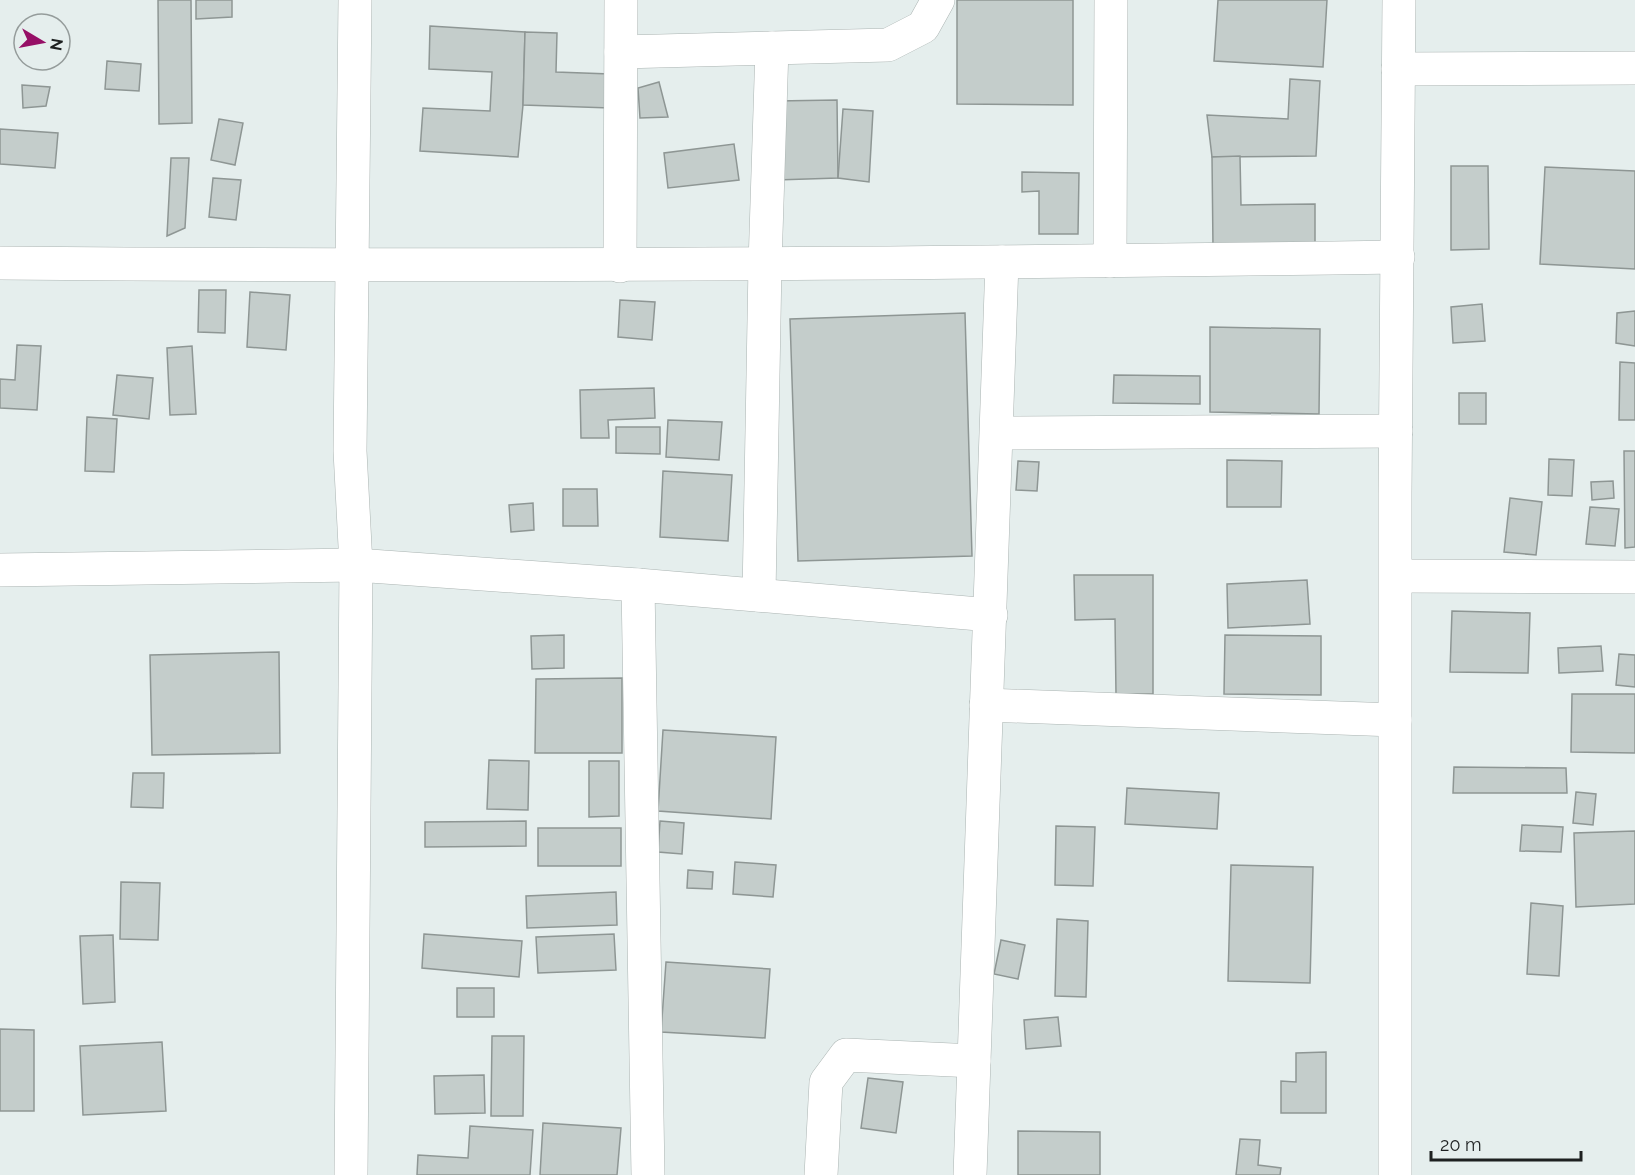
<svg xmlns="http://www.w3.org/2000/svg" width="1635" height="1175" font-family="Raleway,sans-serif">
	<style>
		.building { fill: #c4cdcb; stroke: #8e9694; stroke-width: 1.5 }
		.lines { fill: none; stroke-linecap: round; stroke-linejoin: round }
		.minor-casing { stroke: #abb4b2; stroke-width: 34 }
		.minor { stroke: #fff; stroke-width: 33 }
	</style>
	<rect width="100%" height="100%" fill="#e5eeed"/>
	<g class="building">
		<polygon points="158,0 191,0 192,123 159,124"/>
		<polygon points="196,0 232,0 232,17 196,19"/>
		<polygon points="957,0 1073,0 1073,105 957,104"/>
		<polygon points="1218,0 1327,0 1323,67 1214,61"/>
		<polygon points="430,26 525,32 523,105 518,157 420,151 423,108 490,111 492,72 429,69"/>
		<polygon points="525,32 557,33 556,72 610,74 610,108 523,105"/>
		<polygon points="107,61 141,64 139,91 105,89"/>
		<polygon points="1290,79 1320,81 1316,156 1212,157 1207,115 1288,119"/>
		<polygon points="659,82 668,117 640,118 638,88"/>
		<polygon points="22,85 50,87 46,106 23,108"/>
		<polygon points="837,100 838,178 776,180 776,101"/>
		<polygon points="843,109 873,111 869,182 838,178"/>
		<polygon points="219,119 243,123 235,165 211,160"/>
		<polygon points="0,129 58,133 55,168 0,164"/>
		<polygon points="734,144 739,180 668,188 664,153"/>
		<polygon points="1240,156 1241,205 1315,204 1315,246 1213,248 1212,157"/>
		<polygon points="171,158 189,158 185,228 167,236"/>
		<polygon points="1451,166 1488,166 1489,249 1451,250"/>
		<polygon points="1545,167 1635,171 1635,269 1540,264"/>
		<polygon points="1022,172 1079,173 1078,234 1039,234 1039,191 1022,192"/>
		<polygon points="213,178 241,180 236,220 209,217"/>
		<polygon points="199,290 226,290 225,333 198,332"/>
		<polygon points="250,292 290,295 286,350 247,347"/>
		<polygon points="620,300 655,302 652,340 618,337"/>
		<polygon points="1482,304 1485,341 1453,343 1451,307"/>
		<polygon points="1635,311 1635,346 1616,343 1617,313"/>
		<polygon points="965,313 972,556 798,561 790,319"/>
		<polygon points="1210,327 1320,329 1319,414 1210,412"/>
		<polygon points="17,345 41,346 37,410 0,408 0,379 15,380"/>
		<polygon points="192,346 196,414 170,415 167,348"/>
		<polygon points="1620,362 1635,363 1635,420 1619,420"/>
		<polygon points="117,375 153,378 149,419 113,415"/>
		<polygon points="1114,375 1200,376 1200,404 1113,403"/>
		<polygon points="654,388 655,418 608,420 609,438 581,438 580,390"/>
		<rect x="1459" y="393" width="27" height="31"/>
		<polygon points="87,417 117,419 114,472 85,471"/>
		<polygon points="668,420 722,422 719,460 666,457"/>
		<polygon points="616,427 660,427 660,454 616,453"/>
		<polygon points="1624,451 1635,451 1635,547 1625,548"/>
		<polygon points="1549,459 1574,460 1572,496 1548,495"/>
		<polygon points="1227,460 1282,461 1281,507 1227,507"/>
		<polygon points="1018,461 1039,462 1037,491 1016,490"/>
		<polygon points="663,471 732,475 728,541 660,537"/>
		<polygon points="1613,481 1614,498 1592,500 1591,482"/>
		<polygon points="563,489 597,489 598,526 563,526"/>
		<polygon points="1510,498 1542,502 1536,555 1504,552"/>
		<polygon points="533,503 534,530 511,532 509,505"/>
		<polygon points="1590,507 1619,509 1615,546 1586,544"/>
		<polygon points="1074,575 1153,575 1153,694 1116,694 1115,619 1075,620"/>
		<polygon points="1307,580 1310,624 1228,628 1227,584"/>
		<polygon points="1452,611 1530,613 1528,673 1450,672"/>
		<polygon points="564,635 564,668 532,669 531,636"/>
		<polygon points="1225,635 1321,636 1321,695 1224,694"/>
		<polygon points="1601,646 1603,671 1559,673 1558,648"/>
		<polygon points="279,652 280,753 152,755 150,655"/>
		<polygon points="1619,654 1635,655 1635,687 1616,685"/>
		<polygon points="622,678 622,753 535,753 536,679"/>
		<polygon points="1572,694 1635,694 1635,753 1571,752"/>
		<polygon points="663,730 776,737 771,819 658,811"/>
		<polygon points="489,760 529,761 528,810 487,809"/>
		<polygon points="589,761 619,761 619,816 589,817"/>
		<polygon points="1454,767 1566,768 1567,793 1453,793"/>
		<polygon points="133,773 164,773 163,808 131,807"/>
		<polygon points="1127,788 1219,793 1217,829 1125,824"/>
		<polygon points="1576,792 1596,794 1593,825 1573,823"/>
		<polygon points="526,821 526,846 425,847 425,822"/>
		<polygon points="660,821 684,823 682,854 658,852"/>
		<polygon points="1522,825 1563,827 1561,852 1520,851"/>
		<polygon points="1056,826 1095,827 1093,886 1055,885"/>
		<rect x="538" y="828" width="83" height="38"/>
		<polygon points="1635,831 1635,904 1576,907 1574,833"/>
		<polygon points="735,862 776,865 773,897 733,894"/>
		<polygon points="1231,865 1313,867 1310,983 1228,981"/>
		<polygon points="688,870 713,872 712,889 687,888"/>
		<polygon points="121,882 160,883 158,940 120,939"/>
		<polygon points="616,892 617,925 527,928 526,896"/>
		<polygon points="1531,903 1563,906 1559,976 1527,974"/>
		<polygon points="1057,919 1088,921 1086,997 1055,996"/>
		<polygon points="424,934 522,941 519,977 422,968"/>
		<polygon points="614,934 616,970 538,973 536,937"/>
		<polygon points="113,935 115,1002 83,1004 80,936"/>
		<polygon points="1001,940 1025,945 1018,979 994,974"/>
		<polygon points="666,962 770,969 765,1038 661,1032"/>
		<rect x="457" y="988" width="37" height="29"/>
		<polygon points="1058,1017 1061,1046 1026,1049 1024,1020"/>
		<polygon points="0,1029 34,1030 34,1111 0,1111"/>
		<polygon points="492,1036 524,1036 523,1116 491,1116"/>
		<polygon points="162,1042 166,1111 83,1115 80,1046"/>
		<polygon points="1326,1052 1326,1113 1281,1113 1281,1081 1296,1082 1296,1053"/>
		<polygon points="484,1075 485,1113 435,1114 434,1076"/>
		<polygon points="868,1078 903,1082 896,1133 861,1128"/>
		<polygon points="543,1123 621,1128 617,1175 540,1175"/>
		<polygon points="470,1126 533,1130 530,1175 417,1175 418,1155 468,1158"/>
		<polygon points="1018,1131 1100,1132 1100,1175 1018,1175"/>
		<polygon points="1240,1139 1260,1140 1258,1165 1281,1168 1280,1175 1236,1175"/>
	</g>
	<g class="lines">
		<g class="minor-casing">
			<g id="minor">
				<polyline points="621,52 888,45 923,27 938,0"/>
				<polyline points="1398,69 1635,68"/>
				<polyline points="1110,261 1111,0"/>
				<path d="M0 263C466 267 932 264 1398 257"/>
				<polyline points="620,266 621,0"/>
				<polyline points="997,433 1396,431"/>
				<polyline points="0,570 356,565 638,585 991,615"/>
				<polyline points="1396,576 1635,577"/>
				<polyline points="638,585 648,1175"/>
				<polyline points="759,595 765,265 772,48"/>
				<polyline points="986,705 1395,720"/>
				<polyline points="351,1175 356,565 350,451 355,0"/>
				<polyline points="821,1175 826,1082 846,1055 974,1061"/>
				<polyline points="970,1175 1002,262"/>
				<polyline points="1395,1175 1395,493 1399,0"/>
			</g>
		</g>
		<use href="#minor" class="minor"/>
	</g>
	<g transform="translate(42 42) rotate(100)"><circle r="28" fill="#e5eeed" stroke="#959c9b" stroke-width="1.5"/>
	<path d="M0-4.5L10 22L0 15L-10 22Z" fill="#960f66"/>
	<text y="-9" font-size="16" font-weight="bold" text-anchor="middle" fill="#1d2020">N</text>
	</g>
	<path d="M1431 1151v9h150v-9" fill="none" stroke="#1d2020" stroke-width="3"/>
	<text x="1440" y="1151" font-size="18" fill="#1d2020" stroke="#e5eeed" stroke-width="4.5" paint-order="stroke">20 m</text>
</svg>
